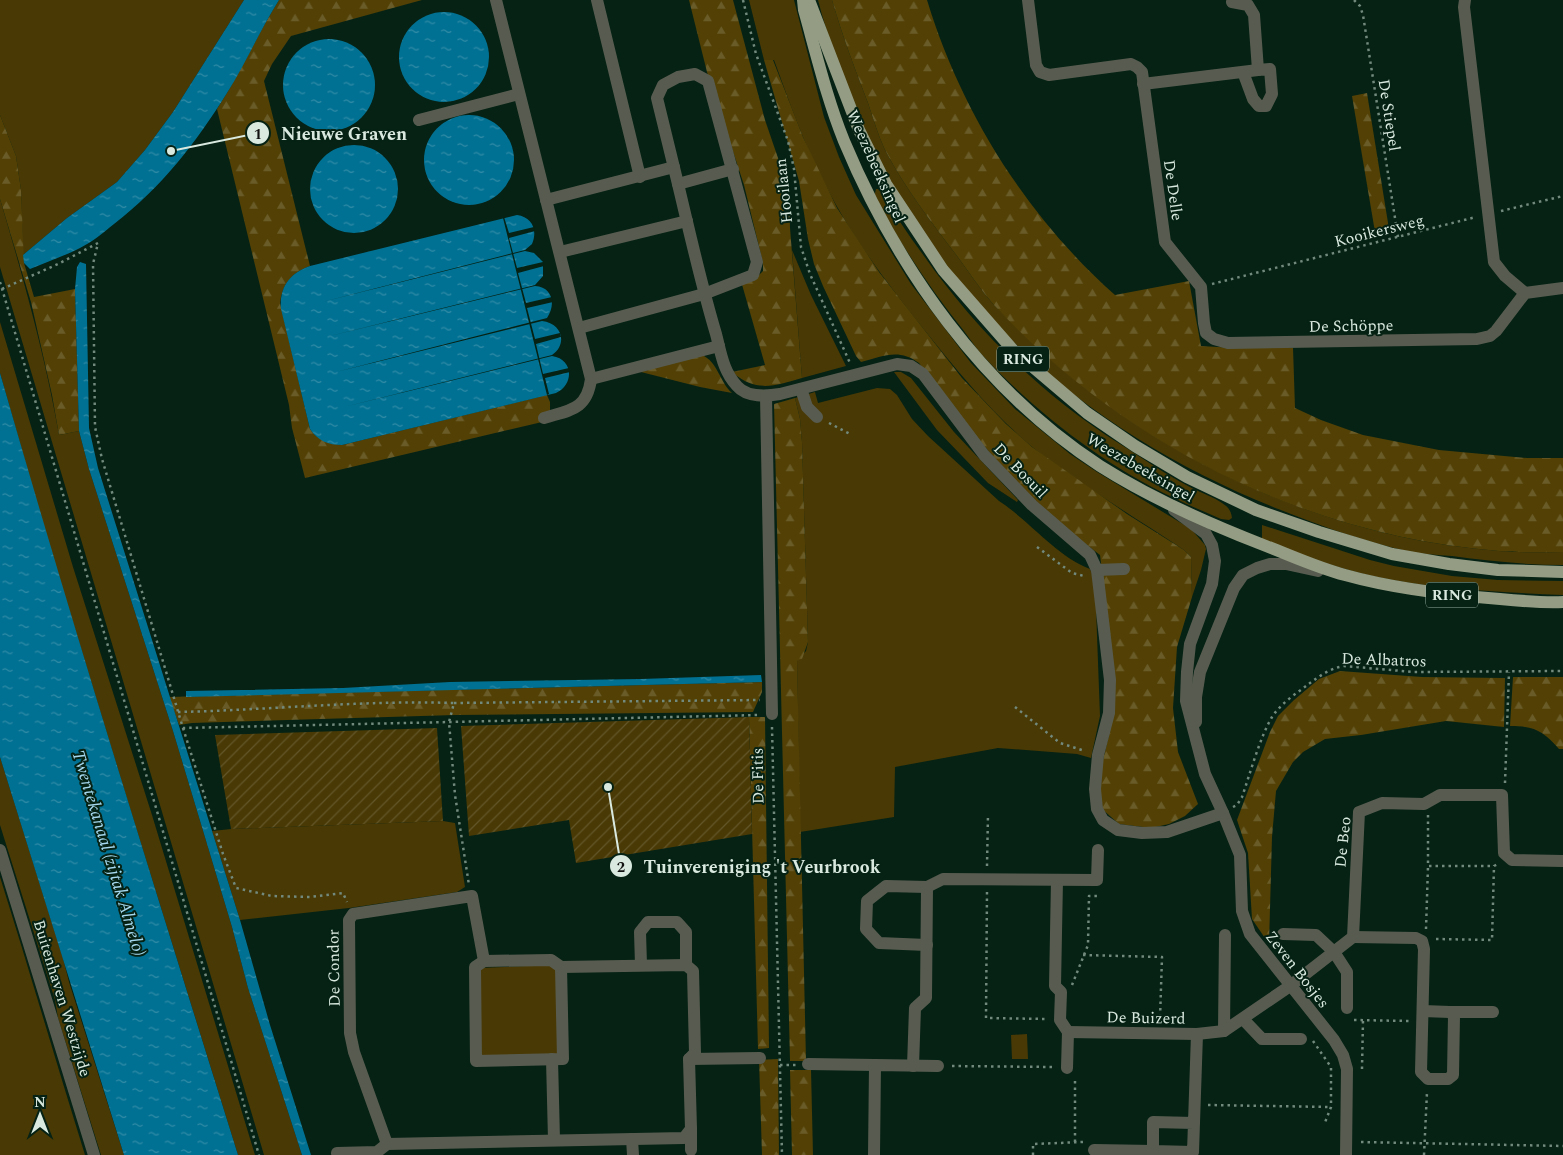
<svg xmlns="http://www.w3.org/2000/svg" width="1563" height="1155" font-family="Spectral,serif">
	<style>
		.green { fill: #493905 }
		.forest { fill: url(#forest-firs) }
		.garden { fill: url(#garden-furrows) }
		.water { fill: url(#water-ripples) }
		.pier { fill: #052214 }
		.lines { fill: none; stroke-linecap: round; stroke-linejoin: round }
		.path { stroke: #72897d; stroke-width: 2.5; stroke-dasharray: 2.5 4; stroke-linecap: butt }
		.minor { stroke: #585c50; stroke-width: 12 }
		.major { stroke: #949d84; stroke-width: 12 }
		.labels { text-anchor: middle; stroke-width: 4; stroke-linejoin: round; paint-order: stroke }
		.shield { fill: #052214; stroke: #99ada2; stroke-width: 1 }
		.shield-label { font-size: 15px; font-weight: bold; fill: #d9e9df }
		.street-label { font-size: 16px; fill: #d9e9df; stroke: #052214 }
		.water-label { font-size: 18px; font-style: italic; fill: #a5d8ef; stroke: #052214 }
		.leader { fill: none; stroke: #d9e9df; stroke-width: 2 }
		.callout-dot { fill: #d9e9df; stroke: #052214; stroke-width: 2 }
		.mark-label { font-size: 15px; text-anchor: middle; font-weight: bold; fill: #111 }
		.callout-label { font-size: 18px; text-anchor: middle; font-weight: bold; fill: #d9e9df; stroke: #052214; stroke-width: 4; stroke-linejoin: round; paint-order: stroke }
	</style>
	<defs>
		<pattern id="forest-firs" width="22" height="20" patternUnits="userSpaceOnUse" patternTransform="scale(1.25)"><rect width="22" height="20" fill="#524005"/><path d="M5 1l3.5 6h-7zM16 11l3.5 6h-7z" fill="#6a5c29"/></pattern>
		<pattern id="garden-furrows" width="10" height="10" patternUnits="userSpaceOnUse" patternTransform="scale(1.25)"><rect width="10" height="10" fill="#493905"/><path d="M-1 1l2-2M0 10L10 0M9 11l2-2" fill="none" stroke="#635629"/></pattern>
		<pattern id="water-ripples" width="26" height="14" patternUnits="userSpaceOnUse" patternTransform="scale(1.25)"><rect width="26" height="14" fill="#017193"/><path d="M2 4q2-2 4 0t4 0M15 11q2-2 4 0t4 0" fill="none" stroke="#328ca7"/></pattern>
	</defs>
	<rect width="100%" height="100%" fill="#052214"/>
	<g class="green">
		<polygon points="0,0 244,0 173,112 145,150 117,182 67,218 23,255 21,190 16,156 0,115"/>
		<path d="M749 0H794L824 117 839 157 856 195 911 284 971 363 1015 409 1070 454 1097 472 1191 529 1205 545 1206 549 1201 570 1192 597 1191 557 1184 550C1148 526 1112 504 1076 479 1061 468 1045 458 1031 446 991 412 958 372 926 332 885 281 847 231 819 172 801 136 788 98 774 60H764Z"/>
		<path d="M818 0H832C842 35 855 69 868 103 873 118 878 135 885 150 904 187 932 223 957 256 969 272 980 289 993 304 1006 317 1020 329 1033 341 1046 354 1059 367 1073 378 1195 476 1342 539 1499 551 1520 553 1542 552 1563 552V565C1526 565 1489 561 1452 556 1437 555 1422 554 1407 551 1367 542 1329 529 1291 514 1181 472 1074 408 993 321 946 271 906 212 874 152 866 137 861 120 855 105 841 71 827 36 818 0Z"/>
		<path d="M876 189H881C893 213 908 234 924 256 976 330 1043 396 1120 444 1142 458 1165 474 1188 486 1199 492 1212 496 1222 503 1228 507 1231 510 1232 518L1229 520 1221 519C1205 512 1188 505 1172 497 1104 465 1037 413 985 358 977 350 971 340 964 331 930 289 901 244 874 197Z"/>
		<path d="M0 199C23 277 45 355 59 435L79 431 89 469 173 731 232 927 248 988 302 1155H264L0 267Z"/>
		<polygon points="792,250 811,295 846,366 802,378"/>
		<polygon points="0,322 73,567 152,815 255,1155 238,1155 124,789 45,531 0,373"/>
		<polygon points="894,372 901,372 911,378 954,432 1018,500 1017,502 988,483 937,430"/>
		<path d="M877 388 890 389 897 395 912 419 928 436 999 501C1031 522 1055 555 1090 569L1095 581 1100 716 1091 758 1077 754 998 748 895 767 894 817 800 832 797 661 806 651 808 642 802 442 800 419 795 398 815 392 818 403Z"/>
		<path d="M1262 525 1370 560 1394 566 1452 576 1498 580 1563 581V595C1501 592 1438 590 1377 577 1337 568 1299 555 1262 539Z"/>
		<polygon points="0,757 63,958 69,982 124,1155 101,1155 58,1018 55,1000 0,825"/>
		<polygon points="443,821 455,823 465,887 457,892 349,908 240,920 212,831 231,829"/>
		<path d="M0 877C29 969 56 1062 85 1155H0Z"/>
		<polygon points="552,965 557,970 560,1054 480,1057 479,968"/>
		<polygon points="1027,1034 1028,1059 1012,1059 1011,1035"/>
	</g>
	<g class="forest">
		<path d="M279 0H422L291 36 272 64 264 81 310 266C292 272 282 284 280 303L310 429C318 441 328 442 342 445L547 395 550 402V418L555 419 305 478 292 428 289 405 217 109C240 74 257 35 279 0Z"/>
		<path d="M689 0H733L765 120 789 190 790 228 802 378C774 386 756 393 732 372L765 365 741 281 759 275 763 271V263L744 185 707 72Z"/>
		<path d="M832 0H927C961 112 1027 217 1115 295L1189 281 1201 346 1235 348H1293L1295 408 1321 420 1363 435 1439 450 1527 458H1563V552C1542 552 1520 553 1499 551 1307 536 1123 445 993 304 980 289 969 272 957 256 932 223 904 187 885 150 878 135 873 118 868 103 855 69 842 35 832 0Z"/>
		<path d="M764 60H773L803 137 837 208 879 272 962 378 1006 424 1032 447 1127 514 1184 550 1191 557 1192 597 1177 647 1173 708 1178 752 1198 804 1185 816 1169 824 1151 828 1119 824 1102 809 1100 800 1102 764 1109 735 1114 669 1100 555C1087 545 1074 535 1061 524 1006 478 962 420 919 363 899 348 883 356 861 362L856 356 823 286 814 264 808 239 799 181Z"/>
		<polygon points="1367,93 1389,229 1375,232 1352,96"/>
		<polygon points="0,115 16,156 21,190 24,263 34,297 75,289 79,431 59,435 52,395 31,302 0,199"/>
		<path d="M702 355C718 362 719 381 732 393L700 387 637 371Z"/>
		<polygon points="795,398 800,419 802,442 808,642 802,659 797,661 806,1061 790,1061 774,404"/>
		<polygon points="1340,671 1422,677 1505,678 1504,727 1446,721 1361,735 1325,739 1303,752 1293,762 1276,791 1272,837 1269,944 1252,919 1248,853 1237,820 1270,732 1278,716 1294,700 1319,679"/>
		<path d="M1513 677H1563V749H1559C1543 731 1534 726 1510 726Z"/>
		<polygon points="762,682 762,692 753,712 455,715 192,723 179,725 169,697"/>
		<polygon points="749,717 765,717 769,1048 758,1049"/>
		<polygon points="778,1059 779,1155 762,1155 759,1060"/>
		<polygon points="790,1070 811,1070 813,1155 792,1155"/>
	</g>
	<g class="garden">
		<polygon points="749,717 752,834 576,863 569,820 469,836 461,726"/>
		<polygon points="437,728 443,821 231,829 215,735"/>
	</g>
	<g class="water">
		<path d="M244 0H279C260 30 246 63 227 93 195 144 162 187 114 224 103 233 92 242 80 248 64 256 47 262 30 269L24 263 23 255 67 218 117 182 145 150 173 112Z"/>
		<circle cx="444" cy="57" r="45"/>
		<circle cx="329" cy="85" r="46"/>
		<circle cx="469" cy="160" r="45"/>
		<circle cx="354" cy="189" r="44"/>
		<path d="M517 215C532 217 538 230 532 244L525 250 318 303 525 251 534 253 543 262V276L535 285 326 337 535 286C553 287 556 305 547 318L336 372 542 321C562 323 568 344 552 355L344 407 552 356C574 359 574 385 556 393L342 445C328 445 318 441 310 429L281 309C279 287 290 273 310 266Z"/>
		<polygon points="80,262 86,264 89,428 98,468 240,920 270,1025 311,1155 302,1155 248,988 232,927 173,731 89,469 79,431 75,289 77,267"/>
		<path d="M0 373C75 635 157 895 238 1155H124L0 757Z"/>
		<polygon points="761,675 762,682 186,697 186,691 343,688 450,682 641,679"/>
	</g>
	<polygon class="pier" points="504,217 509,233 534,227 535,231 509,238 517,268 543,262 544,266 518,273 526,303 552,297 553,302 527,308 535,339 560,333 561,337 536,344 543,374 569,368 570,372 545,378 549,394 547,395 503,218"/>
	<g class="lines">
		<g class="path">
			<polyline points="743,0 756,54 788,141 794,169 801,247 810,274 850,363"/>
			<polyline points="1354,0 1360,6 1363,15 1398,237"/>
			<polyline points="1501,211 1563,196"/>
			<polyline points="0,282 259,1155"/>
			<polyline points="1212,284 1476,217"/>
			<polyline points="2,289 58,264 98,243 93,264 95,427 102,459 183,728 759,715"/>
			<polyline points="829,423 850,434"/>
			<polyline points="1037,547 1072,573 1084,576"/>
			<polyline points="454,703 760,700"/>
			<polyline points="1015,707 1060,743 1085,751"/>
			<path d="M178 712C270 710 362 700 454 703L449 722 455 795 469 885"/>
			<polyline points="772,727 782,1155"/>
			<polyline points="183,728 223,854 236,888 272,896 310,897 343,893 347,902"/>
			<polyline points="1505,783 1509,672"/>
			<path d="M1233 807 1237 805 1242 797C1250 774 1260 737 1272 717 1281 703 1297 693 1310 683 1321 675 1331 668 1344 666L1414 672 1563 671"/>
			<polyline points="1428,815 1428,866 1494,866"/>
			<polyline points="987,866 988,814"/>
			<polyline points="987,892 986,1018 1046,1019"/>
			<polyline points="1426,929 1428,866"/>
			<polyline points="1436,939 1492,940 1494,866 1498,864"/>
			<polyline points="1083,955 1162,957 1160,1019"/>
			<polyline points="1072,985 1088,945 1089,896 1097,896 1097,892"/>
			<polyline points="1354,1020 1409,1021"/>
			<polyline points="1313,1041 1331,1067 1331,1107 1324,1125"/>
			<polyline points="780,1065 796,1065"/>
			<polyline points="952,1066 1054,1067"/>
			<polyline points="1362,1069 1363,1020"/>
			<polyline points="1208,1105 1331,1107"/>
			<polyline points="1075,1142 1075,1079"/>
			<polyline points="1361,1142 1563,1146"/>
			<polyline points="1033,1155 1033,1144 1083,1142"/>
			<polyline points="1424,1155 1427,1092"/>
		</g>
		<g class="minor">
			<path d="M496 0 591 379C587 410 570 410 544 418"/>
			<polyline points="597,0 640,177"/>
			<polyline points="1028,0 1036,65 1040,72 1049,75 1131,64 1137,67 1142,72 1165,242 1201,287 1204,323 1206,333 1214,339 1228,343 1477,339 1490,336 1496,331 1525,293 1563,288"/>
			<polyline points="1465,0 1464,7 1494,262 1505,276 1525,293"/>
			<polyline points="1232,2 1248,5 1254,15 1258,70"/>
			<polyline points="1143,84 1258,70 1270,69 1272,94 1266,106 1259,106 1253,99 1243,72"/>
			<polyline points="419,120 519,94"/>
			<path d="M733 169 678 184C690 234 701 284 716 334 721 353 723 371 737 386 747 398 767 396 780 394L897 364 911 366 923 374 984 455 1032 505 1090 555 1097 570 1110 680 1109 713 1098 755 1095 789 1097 809 1103 820 1118 830 1142 833 1167 832 1223 813"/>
			<polyline points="546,200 674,167"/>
			<polyline points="560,252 687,221"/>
			<polyline points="579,328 704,294 753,275 757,262 708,81 695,74 678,77 663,85 657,98 678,184"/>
			<polyline points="591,379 719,346"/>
			<polyline points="801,389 807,407 817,417"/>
			<polyline points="766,396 772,714"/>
			<polyline points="1174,510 1206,534 1212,545 1215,561 1212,584 1190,644 1187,672 1186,701 1205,774 1223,813 1240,855 1242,911 1250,934 1334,1040 1343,1055 1347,1069 1346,1155"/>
			<polyline points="1097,570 1124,569"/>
			<polyline points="1196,722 1196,697 1200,672 1234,588 1243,575 1257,568 1270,564 1286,564 1318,571"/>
			<polyline points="0,850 94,1155"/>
			<polyline points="1057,880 1055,986 1061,992 1060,1020 1068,1032 1067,1068"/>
			<polyline points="1283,934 1316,935 1334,952 1347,972 1347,1008"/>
			<polyline points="1353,937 1416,938 1422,941 1424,949 1421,1072 1428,1079 1448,1079 1453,1075 1454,1016 1450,1012 1423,1011"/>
			<polyline points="927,945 879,943 866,929 867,901 886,886 927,887 943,879 1097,880 1098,850"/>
			<polyline points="484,961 475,967 476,1061 563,1059 561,967"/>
			<polyline points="641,965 640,932 648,922 677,922 686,932 686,965"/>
			<polyline points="1450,1012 1493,1012"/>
			<polyline points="1243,1019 1262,1039 1301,1039"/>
			<polyline points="1224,1031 1225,935"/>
			<polyline points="1068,1032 1197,1034 1224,1031 1290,986 1353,937 1359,812 1382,803 1424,804 1440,795 1502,795 1504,853 1512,860 1563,861"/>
			<polyline points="552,1059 554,1140"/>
			<polyline points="689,1059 760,1058"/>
			<polyline points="808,1064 875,1065"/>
			<polyline points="913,1066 915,1008 926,998 927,887"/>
			<polyline points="1194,1123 1153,1122 1153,1151 1193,1152 1197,1034"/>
			<polyline points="691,1129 691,1150"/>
			<polyline points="632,1139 633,1155"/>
			<polyline points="1094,1150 1153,1151"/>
			<polyline points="337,1153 377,1152 387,1144 684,1138 691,1129 689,1059 695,1053 693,971 686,965 561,967 551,960 484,961 472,896 353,914 349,920 350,1033 354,1052 387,1144"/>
			<polyline points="874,1155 875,1065 938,1066"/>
		</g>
		<g class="major">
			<path d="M803 0 804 10C816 53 827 99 844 141 897 268 983 390 1100 466 1152 499 1209 524 1266 546 1292 556 1318 568 1345 575 1395 589 1448 595 1500 599 1521 601 1542 603 1563 602"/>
			<polyline points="809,0 859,130 886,184 943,270 1013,350 1087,413 1135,446 1187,477 1256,510 1319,532 1392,554 1449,564 1498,570 1563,572"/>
		</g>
	</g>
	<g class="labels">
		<g class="shield">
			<rect x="997" y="346.5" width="52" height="25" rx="4"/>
			<rect x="1426" y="582.5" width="52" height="25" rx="4"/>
		</g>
		<g class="shield-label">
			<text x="1023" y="364">RING</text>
			<text x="1452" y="600">RING</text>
		</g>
		<g class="street-label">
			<text transform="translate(1390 115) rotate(81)" y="6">De Stiepel</text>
			<text transform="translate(877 166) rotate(66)" y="6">Weezebeeksingel</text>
			<text transform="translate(1174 190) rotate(82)" y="6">De Delle</text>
			<text transform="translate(783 191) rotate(-96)" y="6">Hooilaan</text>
			<text transform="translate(1379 230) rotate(-14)" y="6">Kooikersweg</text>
			<text transform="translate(1351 325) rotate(-1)" y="6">De Schöppe</text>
			<text transform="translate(1141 467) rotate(30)" y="6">Weezebeeksingel</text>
			<text transform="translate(1021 470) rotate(46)" y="6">De Bosuil</text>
			<text transform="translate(1384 659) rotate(2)" y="6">De Albatros</text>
			<text transform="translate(757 776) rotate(-91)" y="6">De Fitis</text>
			<text transform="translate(1342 842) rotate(-84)" y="6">De Beo</text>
			<text transform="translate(333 968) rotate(-91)" y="6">De Condor</text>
			<text transform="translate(1298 969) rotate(52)" y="6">Zeven Bosjes</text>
			<text transform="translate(63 998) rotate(73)" y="6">Buitenhaven Westzijde</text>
			<text transform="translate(1146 1017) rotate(1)" y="6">De Buizerd</text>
		</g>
		<g class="water-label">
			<text transform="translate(109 853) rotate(73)" y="6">Twentekanaal (zijtak Almelo)</text>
		</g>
	</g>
	<path class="leader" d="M171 151L258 133M608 787L621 866"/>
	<g class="callout-dot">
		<circle cx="171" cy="151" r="5"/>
		<circle cx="608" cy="787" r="5"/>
		<circle cx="258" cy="133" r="12"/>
		<circle cx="621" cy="866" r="12"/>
	</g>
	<g class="mark-label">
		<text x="258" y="139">1</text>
		<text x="621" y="872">2</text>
	</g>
	<g class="callout-label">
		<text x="344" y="140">Nieuwe Graven</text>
		<text x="762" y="873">Tuinvereniging 't Veurbrook</text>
	</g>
	<g transform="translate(40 1115)" stroke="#052214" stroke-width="4" paint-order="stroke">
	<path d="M0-4L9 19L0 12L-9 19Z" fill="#d9e9df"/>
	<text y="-8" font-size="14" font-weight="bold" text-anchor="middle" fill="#d9e9df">N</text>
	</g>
</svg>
